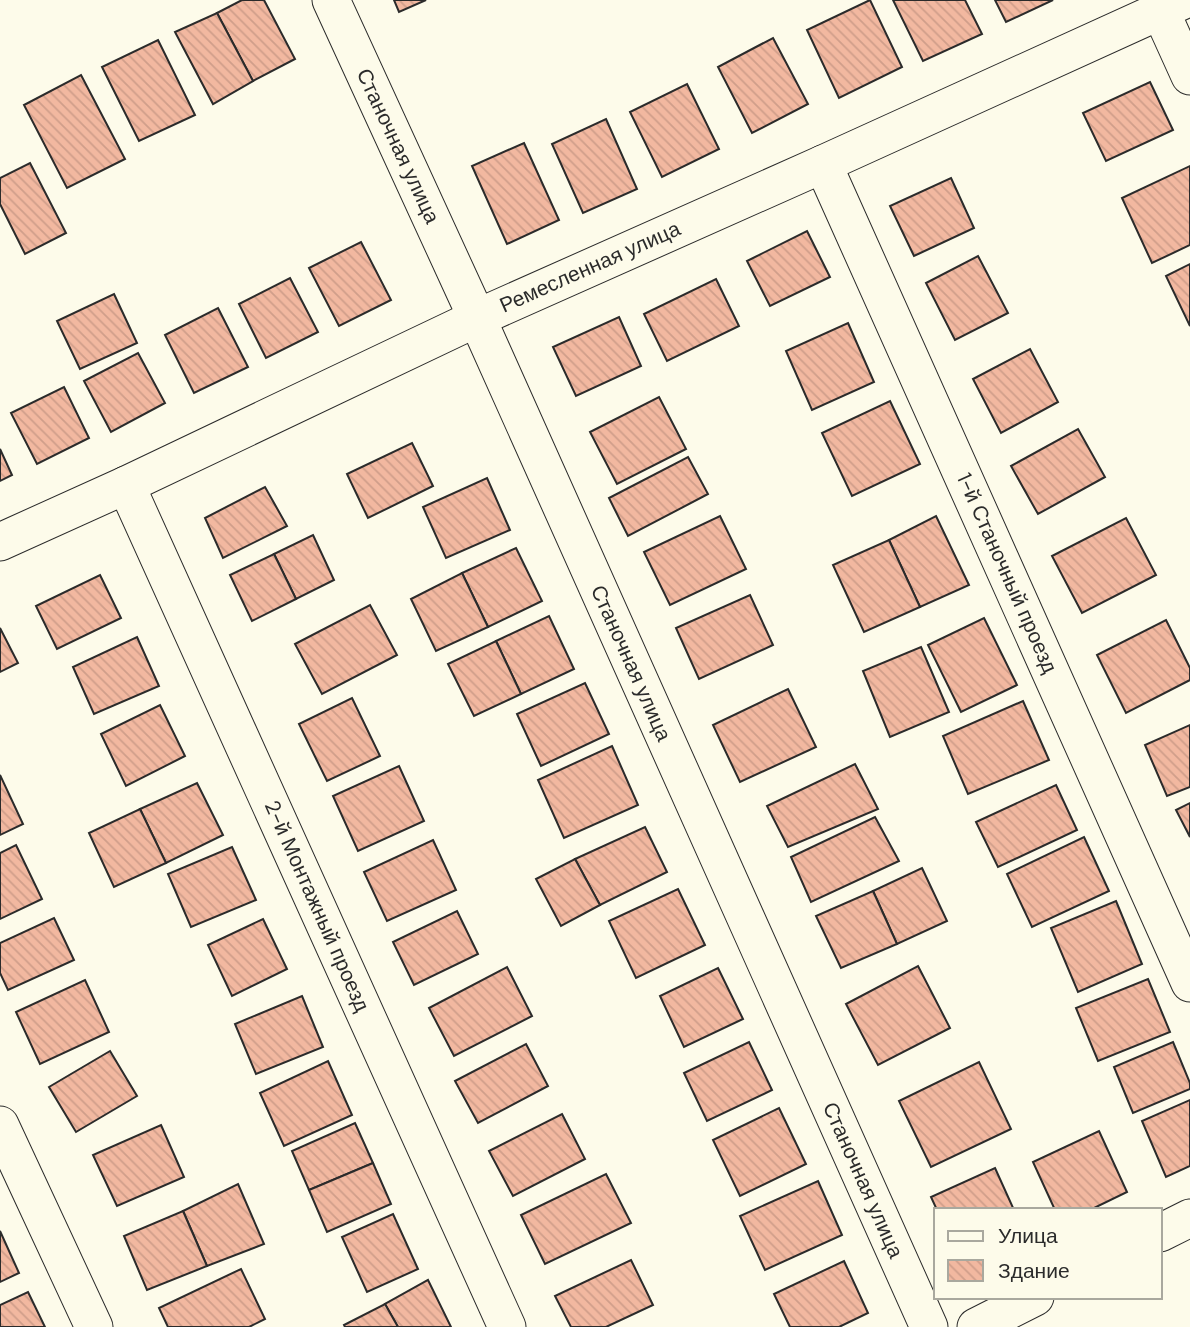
<svg xmlns="http://www.w3.org/2000/svg" width="1190" height="1327" font-family="'DM Sans',sans-serif">
	<style>
		.building { fill: url(#building-back-hatch); stroke: #2b2b2b; stroke-width: 2 }
		.lines { fill: none; stroke-linecap: round; stroke-linejoin: round }
		.minor-casing { stroke: #2b2b2b; stroke-width: 39 }
		.minor { stroke: #fdfbea; stroke-width: 37 }
		.labels { text-anchor: middle; stroke-width: 5; stroke-linejoin: round; paint-order: stroke }
		.street-label { font-size: 21px; fill: #2b2b2b; stroke: #fdfbea }
	</style>
	<defs>
		<pattern id="building-back-hatch" width="6" height="6" patternUnits="userSpaceOnUse" patternTransform="scale(1.75)"><rect width="6" height="6" fill="#f2b8a0"/><path d="M-1 5l2 2M0 0l6 6M5-1l2 2" fill="none" stroke="#d09e8a"/></pattern>
	</defs>
	<rect width="100%" height="100%" fill="#fdfbea"/>
	<g class="building">
		<polygon points="242,0 264,0 295,59 253,81 217,13"/>
		<polygon points="394,0 426,0 399,12"/>
		<polygon points="870,0 902,67 839,98 807,30"/>
		<polygon points="893,0 965,0 982,34 923,61"/>
		<polygon points="995,0 1053,0 1006,22"/>
		<polygon points="217,13 253,81 213,104 175,32"/>
		<polygon points="773,38 808,104 752,133 718,67"/>
		<polygon points="158,40 195,115 139,141 102,67"/>
		<polygon points="81,75 125,159 67,188 24,105"/>
		<polygon points="1150,82 1173,130 1106,161 1083,113"/>
		<polygon points="687,84 719,149 662,177 630,112"/>
		<polygon points="606,119 637,189 583,213 552,144"/>
		<polygon points="524,143 559,220 507,244 472,166"/>
		<polygon points="30,163 66,233 25,254 0,204 0,178"/>
		<polygon points="1190,166 1190,245 1152,263 1122,198"/>
		<polygon points="951,178 974,228 914,256 890,206"/>
		<polygon points="807,231 830,277 770,306 747,261"/>
		<polygon points="361,242 391,300 339,326 309,268"/>
		<polygon points="978,256 1008,313 955,340 926,283"/>
		<polygon points="1190,264 1190,326 1166,276"/>
		<polygon points="290,278 318,332 266,358 239,304"/>
		<polygon points="716,279 739,326 667,361 644,314"/>
		<polygon points="114,294 137,343 80,369 57,321"/>
		<polygon points="218,308 248,367 194,393 165,335"/>
		<polygon points="619,317 641,366 576,396 553,347"/>
		<polygon points="848,323 874,382 812,410 786,351"/>
		<polygon points="1030,349 1058,402 1001,433 973,379"/>
		<polygon points="138,353 165,403 111,432 84,381"/>
		<polygon points="64,387 89,438 37,464 11,413"/>
		<polygon points="659,397 686,449 617,484 590,432"/>
		<polygon points="890,401 920,464 852,496 822,433"/>
		<polygon points="1078,429 1105,477 1038,514 1011,466"/>
		<polygon points="412,443 433,486 368,518 347,474"/>
		<polygon points="0,449 12,475 0,481"/>
		<polygon points="688,457 708,494 628,536 609,498"/>
		<polygon points="487,478 510,530 446,558 423,507"/>
		<polygon points="265,487 287,526 223,558 205,518"/>
		<polygon points="720,516 746,569 670,605 644,552"/>
		<polygon points="936,516 969,585 920,607 889,540"/>
		<polygon points="1126,518 1156,575 1082,613 1052,556"/>
		<polygon points="313,535 334,580 296,599 274,554"/>
		<polygon points="889,540 920,607 864,632 833,565"/>
		<polygon points="516,548 542,601 488,627 462,573"/>
		<polygon points="274,554 296,599 252,621 230,575"/>
		<polygon points="462,573 488,627 436,651 411,599"/>
		<polygon points="100,575 121,618 57,649 36,606"/>
		<polygon points="750,595 773,645 699,679 676,628"/>
		<polygon points="370,605 397,655 322,694 295,644"/>
		<polygon points="549,616 574,669 521,694 496,641"/>
		<polygon points="984,618 1017,685 961,712 928,645"/>
		<polygon points="1166,620 1190,668 1190,680 1126,713 1097,655"/>
		<polygon points="0,628 18,663 0,672"/>
		<polygon points="137,637 159,686 94,714 73,667"/>
		<polygon points="496,641 521,694 474,716 448,664"/>
		<polygon points="921,647 949,712 890,737 863,671"/>
		<polygon points="585,683 609,734 541,766 517,714"/>
		<polygon points="788,689 816,747 740,782 713,725"/>
		<polygon points="352,698 380,756 327,781 299,724"/>
		<polygon points="1023,701 1049,760 968,794 943,736"/>
		<polygon points="160,705 185,756 126,786 101,734"/>
		<polygon points="1190,725 1190,787 1167,796 1145,745"/>
		<polygon points="612,746 638,805 564,838 538,780"/>
		<polygon points="855,764 878,809 788,847 767,806"/>
		<polygon points="399,766 424,821 358,851 333,796"/>
		<polygon points="0,775 23,824 0,835"/>
		<polygon points="197,783 223,835 166,863 140,809"/>
		<polygon points="1056,785 1077,830 998,867 976,822"/>
		<polygon points="1190,803 1190,837 1176,810"/>
		<polygon points="140,809 166,863 114,887 89,833"/>
		<polygon points="875,817 899,861 811,902 791,857"/>
		<polygon points="645,827 667,872 600,905 575,859"/>
		<polygon points="1084,837 1109,891 1032,927 1007,874"/>
		<polygon points="433,840 456,890 387,921 364,872"/>
		<polygon points="16,845 42,899 0,919 0,853"/>
		<polygon points="232,847 256,900 191,927 168,874"/>
		<polygon points="575,859 600,905 561,926 536,879"/>
		<polygon points="922,868 947,921 897,944 873,891"/>
		<polygon points="678,889 705,945 636,978 609,921"/>
		<polygon points="873,891 897,944 841,968 816,916"/>
		<polygon points="1116,901 1142,964 1078,992 1051,928"/>
		<polygon points="457,911 478,954 414,985 393,942"/>
		<polygon points="54,918 74,960 8,990 0,973 0,943"/>
		<polygon points="263,919 287,969 232,996 208,945"/>
		<polygon points="918,966 950,1028 878,1065 846,1004"/>
		<polygon points="507,967 532,1016 454,1056 429,1008"/>
		<polygon points="718,968 743,1019 684,1047 660,996"/>
		<polygon points="1148,979 1170,1032 1098,1061 1076,1008"/>
		<polygon points="85,980 109,1032 40,1064 16,1012"/>
		<polygon points="302,996 323,1047 256,1074 235,1024"/>
		<polygon points="749,1042 772,1090 707,1121 684,1073"/>
		<polygon points="1173,1042 1190,1083 1190,1089 1133,1113 1114,1067"/>
		<polygon points="526,1044 548,1086 478,1123 455,1081"/>
		<polygon points="110,1051 137,1096 76,1132 49,1087"/>
		<polygon points="328,1061 352,1115 284,1146 260,1093"/>
		<polygon points="979,1062 1011,1129 931,1167 899,1101"/>
		<polygon points="1190,1100 1190,1166 1166,1177 1142,1121"/>
		<polygon points="779,1108 806,1164 740,1196 713,1140"/>
		<polygon points="562,1114 585,1159 513,1196 489,1151"/>
		<polygon points="355,1123 373,1163 309,1190 292,1151"/>
		<polygon points="161,1125 184,1177 117,1206 93,1155"/>
		<polygon points="1099,1131 1127,1192 1090,1210 1055,1210 1033,1162"/>
		<polygon points="373,1163 391,1204 327,1232 309,1190"/>
		<polygon points="995,1168 1014,1210 937,1210 931,1197"/>
		<polygon points="606,1174 631,1223 545,1264 521,1215"/>
		<polygon points="818,1181 842,1235 765,1270 740,1216"/>
		<polygon points="238,1184 264,1244 207,1266 183,1211"/>
		<polygon points="183,1211 207,1266 147,1290 124,1236"/>
		<polygon points="393,1214 418,1269 367,1292 342,1237"/>
		<polygon points="0,1231 19,1273 0,1282"/>
		<polygon points="631,1260 653,1305 606,1327 571,1327 555,1296"/>
		<polygon points="844,1261 868,1313 839,1327 790,1327 774,1294"/>
		<polygon points="241,1269 265,1319 249,1327 168,1327 159,1308"/>
		<polygon points="428,1280 451,1327 398,1327 385,1304"/>
		<polygon points="28,1292 45,1327 0,1327 0,1305"/>
		<polygon points="385,1304 398,1327 345,1327 344,1325"/>
	</g>
	<g class="lines">
		<g class="minor-casing">
			<g id="minor">
				<polyline points="331,0 477,318 929,1327"/>
				<polyline points="1161,12 1190,76"/>
				<polyline points="823,164 1190,983"/>
				<polyline points="126,485 507,1327"/>
				<polyline points="0,542 126,485 477,318 823,164 1184,0"/>
				<polyline points="0,1125 94,1327"/>
				<polyline points="1160,1233 1190,1218"/>
				<polyline points="976,1327 1035,1297"/>
			</g>
		</g>
		<use href="#minor" class="minor"/>
	</g>
	<g class="labels">
		<g class="street-label">
			<text transform="translate(398 146) rotate(65)" y="7">Станочная улица</text>
			<text transform="translate(590 267) rotate(-24)" y="7">Ремесленная улица</text>
			<text transform="translate(1007 573) rotate(66)" y="7">1-й Станочный проезд</text>
			<text transform="translate(631 663) rotate(66)" y="7">Станочная улица</text>
			<text transform="translate(317 906) rotate(66)" y="7">2-й Монтажный проезд</text>
			<text transform="translate(863 1180) rotate(66)" y="7">Станочная улица</text>
		</g>
	</g>
	<rect x="934" y="1208" width="228" height="91" fill="#fdfbea" stroke="#a9a89e" stroke-width="2"/>
	<rect x="948" y="1231" width="35" height="10" fill="#fdfbea" stroke="#a9a89e" stroke-width="2"/>
	<text x="998" y="1243" font-size="21" fill="#2b2b2b">Улица</text>
	<rect x="948" y="1260" width="35" height="21" fill="url(#building-back-hatch)" stroke="#a9a89e" stroke-width="2"/>
	<text x="998" y="1278" font-size="21" fill="#2b2b2b">Здание</text>
</svg>
